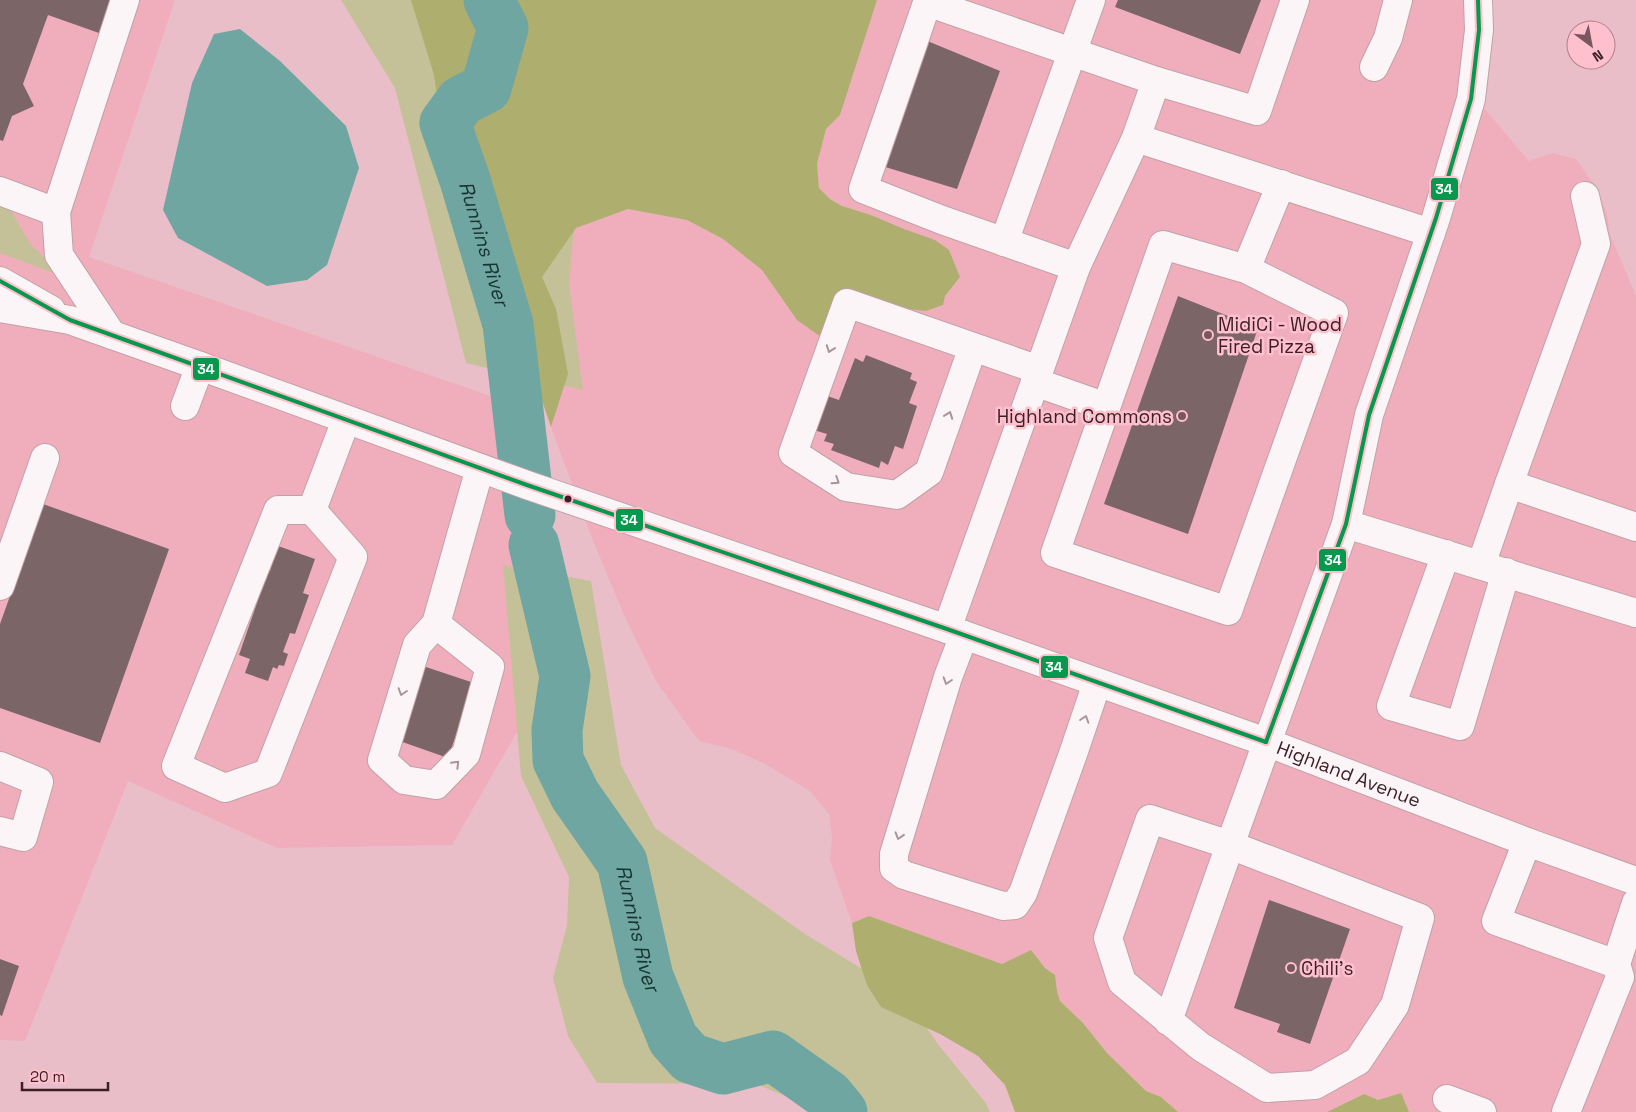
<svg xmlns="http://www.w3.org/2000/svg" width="1636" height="1112" font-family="'Space Grotesk',sans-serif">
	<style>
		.built { fill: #f0aebc }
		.green { fill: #c4c198 }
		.forest { fill: #aeae6f }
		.water { fill: #70a6a2 }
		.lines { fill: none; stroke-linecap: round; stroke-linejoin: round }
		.river { stroke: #70a6a2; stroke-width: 51 }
		.building { fill: #7b6567 }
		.minor-casing { stroke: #c1a1a8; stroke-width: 30 }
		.major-casing { stroke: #c1a1a8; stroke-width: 30 }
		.minor { stroke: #fcf5f7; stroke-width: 28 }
		.major { stroke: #fcf5f7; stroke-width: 28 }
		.bus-1-casing { stroke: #ffc0cd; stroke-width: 8 }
		.bus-1 { stroke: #06984d; stroke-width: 4 }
		.oneway { stroke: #a69599 }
		.poi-dot { fill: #79575f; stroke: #ffc0cd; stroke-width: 2 }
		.bus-dot { fill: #3c1f26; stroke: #ffc0cd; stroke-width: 2 }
		.labels { text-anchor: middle; stroke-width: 5; stroke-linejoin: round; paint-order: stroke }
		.poi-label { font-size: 19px; fill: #3c1f26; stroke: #ffc0cd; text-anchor: start }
		.street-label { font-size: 19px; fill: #3c1f26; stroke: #ffc0cd }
		.water-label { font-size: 20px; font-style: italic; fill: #173531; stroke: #ffc0cd }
		.line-badge { stroke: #ffc0cd; stroke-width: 2 }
		.badge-label { font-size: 14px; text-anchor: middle; font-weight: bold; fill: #fff }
	</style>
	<rect width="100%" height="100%" fill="#eabec8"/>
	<g class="built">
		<polygon points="0,0 175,0 89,257 525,408 529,711 452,845 277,848 128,781 25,1041 0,1040"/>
		<polygon points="877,0 1481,0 1483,107 1529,161 1552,153 1576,159 1599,192 1608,218 1609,232 1636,296 1636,1112 1409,1112 1400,1093 1378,1100 1363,1094 1327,1112 1178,1112 1161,1097 1146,1091 1107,1053 1083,1023 1060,1001 1057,991 1055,975 1045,968 1031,950 1002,964 869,916 852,923 830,860 832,838 829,814 810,791 765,764 732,749 699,741 656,681 624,615 592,538 551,427 568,374 542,277 576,228 628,209 687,220 723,239 762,270 797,320 830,327 889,307 902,307 945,296 960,277 935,240 904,229 871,215 842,206 830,199 819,188 817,164 826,129 840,115"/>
	</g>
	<g class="green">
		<polygon points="341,0 585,0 576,207 569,283 583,390 466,363 395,88"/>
		<polygon points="5,200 31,245 57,269 56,274 0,253 0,205"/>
		<polygon points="503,565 591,581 621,765 655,828 805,934 905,995 937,1043 985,1102 990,1112 824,1112 756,1084 597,1083 568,1036 553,978 567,925 569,877 521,776"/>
	</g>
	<g class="forest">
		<polygon points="411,0 877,0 840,115 826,129 817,164 819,188 830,199 842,206 871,215 904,229 935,240 949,250 960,277 945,296 943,305 926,311 889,307 869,297 824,339 797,320 762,270 723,239 687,220 628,209 576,228 542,277 556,309 568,374 551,427 508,300 481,261 460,213 446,155 434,75"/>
		<polygon points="869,916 1002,964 1031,950 1045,968 1055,975 1057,991 1060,1001 1083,1023 1107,1053 1146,1091 1161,1097 1178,1112 1015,1112 1005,1085 978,1056 940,1034 881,1007 867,985 856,951 852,923"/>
		<polygon points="1401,1093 1409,1112 1327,1112 1364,1094 1378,1100"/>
	</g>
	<polygon class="water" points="240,29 280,61 346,126 359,168 327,265 307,280 267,286 178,238 163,210 192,83 214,34"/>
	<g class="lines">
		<g class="river">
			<path id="s1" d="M489 0 503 28 486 88 461 101 445 123 465 180 508 324 530 515"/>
			<path id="s2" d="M534 545 565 676 557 730 558 760 575 795 622 862 648 977 673 1039 690 1058 723 1069 773 1056 828 1095 842 1112"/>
		</g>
	</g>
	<g class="building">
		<polygon points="0,0 111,0 99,33 48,15 23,84 34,106 12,116 3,141 0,140"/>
		<polygon points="1118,0 1261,0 1240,54 1115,7"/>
		<polygon points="925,40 1000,71 957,189 882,166"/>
		<polygon points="1178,296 1258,328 1188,534 1104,504"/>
		<polygon points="866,355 912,373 910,379 917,382 909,403 917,406 903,449 895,446 888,465 881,461 879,468 831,450 834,444 824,441 827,434 791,423 804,388 839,400 855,358 863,362"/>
		<polygon points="43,504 169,549 100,743 0,708 0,624"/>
		<polygon points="278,546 315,559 303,593 309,595 295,634 290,633 283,652 288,654 284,666 279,665 277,669 273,667 268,681 245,673 250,659 239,655 259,597 252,595 261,569 270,571"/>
		<polygon points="420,665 474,683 448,758 394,739"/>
		<polygon points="1269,900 1350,929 1310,1044 1277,1032 1280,1024 1234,1008"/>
		<polygon points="0,959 19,966 2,1016 0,1015"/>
	</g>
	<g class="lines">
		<g class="minor-casing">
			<g id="minor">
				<polyline points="928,0 863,189 942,220 1076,267 1136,138 1156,81 1257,111 1295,0"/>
				<polyline points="927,2 1156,81"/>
				<polyline points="1374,67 1388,38 1398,0"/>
				<polyline points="1136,138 1431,233"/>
				<polyline points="0,191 56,212"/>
				<polyline points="1004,242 1091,0"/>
				<polyline points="1246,269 1334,313 1228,611 1055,553 1163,245 1246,269 1281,184"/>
				<polyline points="112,335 59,255 56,212 125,0"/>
				<polyline points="973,347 929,472 897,495 846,487 793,453 847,303 1039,370"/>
				<polyline points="1035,382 1106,407"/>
				<polyline points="185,406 200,366"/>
				<polyline points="1509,484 1596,244 1585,196"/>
				<polyline points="312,510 353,557 268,773 225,788 176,766 278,510 312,510 346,420"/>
				<polyline points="1346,524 1636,613"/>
				<polyline points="1446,554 1391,706 1460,726 1506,572"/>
				<polyline points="1481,565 1509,484 1636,527"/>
				<polyline points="0,586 45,458"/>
				<polyline points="436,624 490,667 466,754 436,785 404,780 382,760 417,645 436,624 480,468"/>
				<polyline points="947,629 1076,267"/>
				<polyline points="964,635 948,677 894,854 894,868 904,875 1003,906 1015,905 1023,893 1073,754 1097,683"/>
				<polyline points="0,766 39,782 23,837 0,831"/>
				<polyline points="1527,842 1496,921 1616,964 1636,903"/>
				<polyline points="1168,1021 1230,845 1150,819 1108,938 1122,982 1201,1047 1267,1088 1315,1085 1358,1061 1395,1005 1420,918 1230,845 1346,524 1369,415 1436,218 1471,99 1479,30 1478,0"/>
				<polyline points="1447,1099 1482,1112"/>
				<polyline points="1566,1112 1620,977 1616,964"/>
			</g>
		</g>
		<g class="major-casing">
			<g id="major">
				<polyline points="0,281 51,310"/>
				<path id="s3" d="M0 308 70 320 200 366 527 485 947 629 1266 742 1527 842 1636 881"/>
			</g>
		</g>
		<use href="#minor" class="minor"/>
		<use href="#major" class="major"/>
		<g class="bus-1-casing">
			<g id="bus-1">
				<polyline points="0,281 70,320 527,485 947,629 1266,742"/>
				<polyline points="1266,742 1346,524 1369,415 1436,218 1471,99 1479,30 1478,0"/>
			</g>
		</g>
		<use href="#bus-1" class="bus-1"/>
	</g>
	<defs><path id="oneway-chevron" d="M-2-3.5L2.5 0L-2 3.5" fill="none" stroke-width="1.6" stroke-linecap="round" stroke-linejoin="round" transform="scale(1.25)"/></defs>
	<g class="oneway">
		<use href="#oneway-chevron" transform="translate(830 349) rotate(110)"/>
		<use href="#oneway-chevron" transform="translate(949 415) rotate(-70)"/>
		<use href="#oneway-chevron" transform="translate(836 481) rotate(33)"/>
		<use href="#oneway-chevron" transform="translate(947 681) rotate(108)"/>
		<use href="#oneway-chevron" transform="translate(402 692) rotate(108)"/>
		<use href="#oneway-chevron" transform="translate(1085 719) rotate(-72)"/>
		<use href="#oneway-chevron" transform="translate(456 764) rotate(-46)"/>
		<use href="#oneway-chevron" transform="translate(899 836) rotate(107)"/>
	</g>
	<g class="poi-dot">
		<circle cx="1208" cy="335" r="5"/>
		<circle cx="1182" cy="416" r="5"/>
		<circle cx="1291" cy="968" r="5"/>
	</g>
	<circle class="bus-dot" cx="568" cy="499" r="4.5"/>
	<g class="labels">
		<g class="poi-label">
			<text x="1218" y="331">MidiCi - Wood<tspan x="1218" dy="22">Fired Pizza</tspan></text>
			<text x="1172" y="423" text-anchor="end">Highland Commons</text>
			<text x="1301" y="975">Chili's</text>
		</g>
		<g class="street-label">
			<text dy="7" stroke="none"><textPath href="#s3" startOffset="1428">Highland Avenue</textPath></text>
		</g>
		<g class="water-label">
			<text dy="7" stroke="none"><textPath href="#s1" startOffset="276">Runnins River</textPath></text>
			<text dy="7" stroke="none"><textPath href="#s2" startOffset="408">Runnins River</textPath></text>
		</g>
	</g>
	<g class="line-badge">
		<rect x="1430" y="177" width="29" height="24" rx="5" fill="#06984d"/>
		<rect x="192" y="357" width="28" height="24" rx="5" fill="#06984d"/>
		<rect x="615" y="508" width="29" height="24" rx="5" fill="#06984d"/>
		<rect x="1318" y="548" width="29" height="24" rx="5" fill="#06984d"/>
		<rect x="1040" y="655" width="29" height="24" rx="5" fill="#06984d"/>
	</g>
	<g class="badge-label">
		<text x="1444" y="194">34</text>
		<text x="206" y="374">34</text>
		<text x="629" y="525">34</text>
		<text x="1333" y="565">34</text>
		<text x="1054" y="672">34</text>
	</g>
	<g transform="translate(1591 45) rotate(148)"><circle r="24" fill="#ffc0cd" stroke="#b1808a"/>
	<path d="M0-4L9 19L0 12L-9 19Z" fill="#79575f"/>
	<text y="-8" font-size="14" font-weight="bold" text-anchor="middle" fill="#3c1f26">N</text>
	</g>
	<path d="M22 1082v8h86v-8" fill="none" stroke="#3c1f26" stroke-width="2.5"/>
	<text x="30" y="1082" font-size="15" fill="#3c1f26" stroke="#ffc0cd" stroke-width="4" paint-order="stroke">20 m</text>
</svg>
